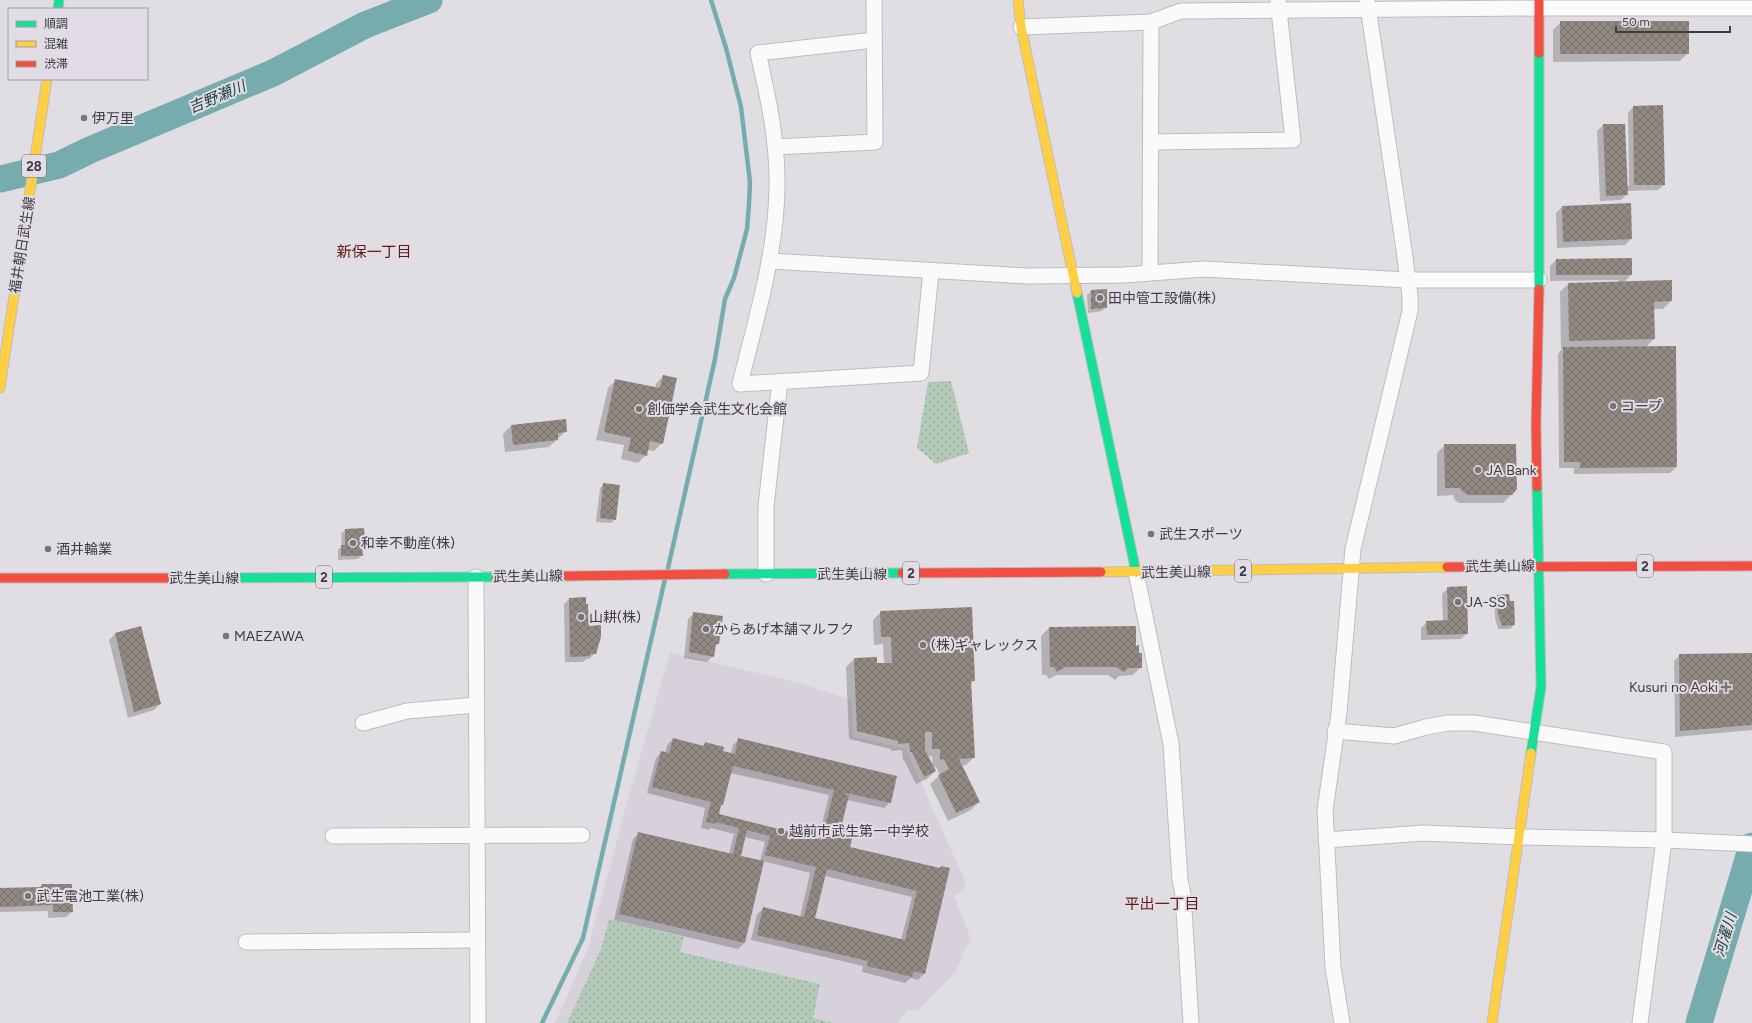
<svg xmlns="http://www.w3.org/2000/svg" width="1752" height="1023" font-family="Figtree,'Noto Sans JP',sans-serif">
	<style>
		.built { fill: #d7d1db }
		.park { fill: url(#park-dots) }
		.shadow { fill: #0003; fill-rule: evenodd }
		.lines { fill: none; stroke-linecap: round; stroke-linejoin: round }
		.stream { stroke: #77acae; stroke-width: 4.5 }
		.river { stroke: #77acae; stroke-width: 27 }
		.building { fill: url(#building-cross-hatch); fill-rule: evenodd }
		.street-casing { stroke: #bebcbf; stroke-width: 17 }
		.fast-casing { stroke: #bebcbf; stroke-width: 11 }
		.slow-casing { stroke: #bebcbf; stroke-width: 11 }
		.jam-casing { stroke: #bebcbf; stroke-width: 11 }
		.street { stroke: #fafafb; stroke-width: 15 }
		.fast { stroke: #16e098; stroke-width: 9 }
		.slow { stroke: #ffcf43; stroke-width: 9 }
		.jam { stroke: #f24e42; stroke-width: 9 }
		.poi-dot { fill: #767578; stroke: #e1dce5; stroke-width: 1.5 }
		.labels { text-anchor: middle; stroke-width: 4; stroke-linejoin: round; paint-order: stroke }
		.shield { fill: #e1dce5; stroke: #6e6c71; stroke-width: 1 }
		.shield-label { font-size: 13px; font-weight: bold; fill: #3d3c3f }
		.poi-label { font-size: 14px; fill: #3d3c3f; stroke: #e1dce5; text-anchor: start }
		.street-label { font-size: 14px; fill: #3d3c3f; stroke: #e1dce5 }
		.water-label { font-size: 15px; font-style: italic; fill: #1d4242; stroke: #e1dce5 }
		.neighbourhood-label { font-size: 15px; fill: #5c190f; stroke: #e1dce5 }
	</style>
	<defs>
		<pattern id="park-dots" width="8" height="8" patternUnits="userSpaceOnUse"><rect width="8" height="8" fill="#b3cab8"/><path d="M2 2h.1M6 6h.1" fill="none" stroke="#93a597" stroke-width="1.8" stroke-linecap="round"/></pattern>
		<pattern id="building-cross-hatch" width="8" height="8" patternUnits="userSpaceOnUse"><rect width="8" height="8" fill="#918982"/><path d="M0 0l8 8M0 8l8-8" fill="none" stroke="#78716c"/></pattern>
	</defs>
	<rect width="100%" height="100%" fill="#e1dee3"/>
	<polygon class="built" points="670,652 799,683 852,700 853,736 906,749 966,883 965,889 954,896 971,939 962,954 960,963 955,972 918,1011 907,1010 898,1023 555,1023 588,948 627,802"/>
	<g class="park">
		<polygon points="951,381 969,453 936,464 917,448 928,382"/>
		<polygon points="609,919 684,937 680,952 820,984 813,1018 833,1023 567,1023 601,949"/>
	</g>
	<g class="shadow">
		<polygon points="1475,0 1514,0 1475,5"/>
		<polygon points="1561,22 1688,53 1680,61 1553,62 1553,30"/>
		<polygon points="1633,107 1664,185 1658,190 1627,191 1627,194 1621,200 1600,201 1597,131 1603,125 1627,186 1629,186 1628,113"/>
		<polygon points="1630,204 1631,239 1625,245 1557,248 1556,213 1562,207"/>
		<polygon points="1556,260 1631,275 1624,282 1671,301 1663,309 1653,309 1654,339 1646,347 1676,467 1670,473 1574,474 1574,468 1559,468 1558,354 1561,350 1560,292 1568,284 1618,282 1618,280 1550,281 1550,266"/>
		<polygon points="1091,291 1106,307 1102,311 1088,313 1087,295"/>
		<polygon points="663,376 662,443 654,451 647,450 646,455 638,463 621,459 624,445 596,440 608,388 616,380 655,388 656,384"/>
		<polygon points="511,426 566,431 549,447 505,452 503,434"/>
		<polygon points="1445,445 1512,494 1503,503 1459,503 1454,499 1453,495 1437,496 1437,453"/>
		<polygon points="604,484 615,519 611,523 596,522 600,488"/>
		<polygon points="345,530 364,545 361,547 362,555 358,559 338,560 338,550 342,546 341,534"/>
		<polygon points="1448,588 1467,633 1461,639 1421,640 1421,628 1427,622 1443,622 1442,594"/>
		<polygon points="1498,596 1514,625 1510,629 1498,629 1495,618 1494,599"/>
		<polygon points="570,598 595,653 589,659 586,659 583,662 565,662 564,604"/>
		<polygon points="881,612 974,680 971,684 974,757 966,765 962,766 979,802 971,810 948,821 930,784 940,775 936,767 933,767 932,756 928,757 935,771 927,779 916,784 904,760 903,760 902,750 891,751 891,749 849,739 846,667 854,659 876,664 884,664 883,644 874,645 873,620"/>
		<polygon points="694,613 718,643 715,647 713,656 707,662 684,658 688,619"/>
		<polygon points="141,627 160,704 154,710 128,718 109,640 115,634"/>
		<polygon points="1049,628 1135,647 1141,667 1133,675 1119,676 1115,680 1108,675 1056,675 1049,679 1046,675 1042,675 1041,636"/>
		<polygon points="1752,654 1752,730 1675,737 1674,661 1680,655"/>
		<path d="M673 739 702 747 706 743 722 752 731 754 733 745 739 739 890 802 884 808 847 800 841 824 836 828 849 848 939 869 924 974 918 980 911 978 905 983 862 972 863 966 751 940 757 914 763 909 800 917 810 873 763 861 744 943 738 949 614 920 633 839 639 833 729 854 734 834 711 828 709 830 701 828 705 808 647 793 656 758 662 752 665 753 667 745ZM730 773 829 795 818 840 717 814 719 808 722 805ZM745 837 765 842 760 861 740 857ZM825 876 912 897 901 940 814 919Z"/>
		<polygon points="42,885 72,912 66,917 48,918 48,911 0,912 0,889 40,888"/>
	</g>
	<g class="lines">
		<g class="stream">
			<polyline points="668,568 715,359 725,299 734,278 747,229 749,204 750,182 741,107 726,48 711,0"/>
			<polyline points="542,1023 583,938 665,579"/>
		</g>
		<g class="river">
			<polyline points="0,179 59,165 90,150 273,73 365,25 429,0"/>
			<polyline points="1699,1023 1752,846"/>
		</g>
	</g>
	<g class="building">
		<rect x="1560" y="21" width="129" height="33"/>
		<polygon points="1663,105 1665,185 1634,185 1633,106"/>
		<polygon points="1603,124 1625,124 1628,195 1606,196"/>
		<polygon points="1631,203 1632,239 1563,242 1562,206"/>
		<polygon points="1632,258 1632,275 1556,275 1556,259"/>
		<polygon points="1672,280 1672,301 1654,302 1655,339 1569,341 1568,283"/>
		<polygon points="1107,289 1107,308 1091,309 1091,290"/>
		<polygon points="1676,346 1677,467 1580,468 1580,462 1564,462 1563,347"/>
		<polygon points="663,375 677,378 663,444 650,441 647,456 628,451 631,438 604,432 615,379 660,388"/>
		<polygon points="566,419 567,432 558,433 558,440 513,445 511,425"/>
		<polygon points="1444,444 1516,444 1517,489 1512,495 1468,495 1462,491 1460,488 1445,488"/>
		<polygon points="603,483 620,485 616,520 600,518"/>
		<polygon points="364,528 365,545 362,545 363,556 341,556 341,545 345,545 345,529"/>
		<polygon points="1467,586 1468,634 1427,635 1426,621 1448,620 1447,587"/>
		<polygon points="1509,594 1510,601 1514,601 1515,625 1502,626 1498,614 1497,595"/>
		<polygon points="586,597 586,604 588,604 589,626 601,625 601,637 596,654 590,654 590,656 570,657 569,598"/>
		<polygon points="972,607 975,681 971,681 975,758 959,759 980,802 956,813 938,775 949,769 944,759 940,760 940,749 932,749 932,732 925,732 925,750 936,771 924,777 912,752 910,752 909,743 898,744 898,741 857,731 854,658 877,657 877,663 892,663 891,637 881,637 880,611"/>
		<polygon points="693,612 723,616 719,644 716,644 714,657 689,652"/>
		<polygon points="141,626 161,704 134,712 115,633"/>
		<polygon points="1136,626 1136,646 1139,645 1139,653 1142,653 1142,668 1128,668 1124,672 1116,667 1065,667 1057,672 1054,667 1050,667 1049,627"/>
		<polygon points="1752,653 1752,725 1680,731 1679,654"/>
		<path d="M673 738 704 746 705 742 724 747 723 751 735 754 738 738 897 776 891 803 846 793V795H849L842 824 839 823 838 828 854 831 850 847 940 868 941 866 950 868 925 974 914 971 912 977 867 966 868 961 757 935 763 907 804 917 816 867 765 855 770 836 747 830 741 856 764 861 745 943 619 914 638 832 733 854 739 828 716 822V824L706 822 711 802 652 787 661 751 669 753ZM733 766 834 790 822 840 719 814 721 805H723ZM827 869 917 891 905 940 815 918Z"/>
		<polygon points="42,884 72,884 73,912 53,912 53,905 0,907 0,888 41,887"/>
	</g>
	<g class="lines">
		<g class="street-casing">
			<g id="street">
				<polyline points="1021,27 1151,22 1181,11 1539,8 1752,8"/>
				<path d="M874 40 758 53C768 97 778 141 777 188 776 254 756 319 740 384L921 373 931 271"/>
				<polyline points="1151,142 1293,140 1278,1"/>
				<polyline points="775,147 875,142 874,0"/>
				<polyline points="770,261 1027,276 1124,275 1204,269 1407,280 1539,280"/>
				<polyline points="1150,272 1151,22"/>
				<polyline points="1136,572 1171,744 1180,880 1183,894 1191,1023"/>
				<polyline points="766,574 766,506 780,381"/>
				<polyline points="476,577 478,1023"/>
				<polyline points="363,723 407,711 476,705"/>
				<polyline points="1335,731 1394,736 1426,727 1448,723 1474,723 1664,752 1664,840 1640,1023"/>
				<polyline points="333,836 582,835"/>
				<polyline points="1326,840 1424,833 1520,837 1664,840 1752,844"/>
				<polyline points="246,942 477,940"/>
				<polyline points="1342,1023 1333,967 1325,810 1339,713 1353,549 1410,311 1410,296 1404,250 1367,0"/>
			</g>
		</g>
		<g class="fast-casing">
			<g id="fast">
				<polyline points="58,9 59,0"/>
				<polyline points="1539,53 1539,289"/>
				<polyline points="1077,293 1136,572"/>
				<polyline points="725,574 902,573"/>
				<polyline points="171,578 496,577"/>
				<polyline points="1531,753 1541,687 1537,487"/>
			</g>
		</g>
		<g class="slow-casing">
			<g id="slow">
				<polyline points="1018,0 1021,27 1077,293"/>
				<polyline points="0,388 47,79"/>
				<polyline points="1101,572 1447,567"/>
				<polyline points="1492,1023 1531,753"/>
			</g>
		</g>
		<g class="jam-casing">
			<g id="jam">
				<polyline points="1539,0 1539,53"/>
				<polyline points="1537,487 1536,424 1539,289"/>
				<polyline points="1447,567 1752,566"/>
				<polyline points="902,573 1101,572"/>
				<polyline points="496,577 725,574"/>
				<polyline points="0,578 171,578"/>
			</g>
		</g>
		<use href="#street" class="street"/>
		<use href="#fast" class="fast"/>
		<use href="#slow" class="slow"/>
		<use href="#jam" class="jam"/>
	</g>
	<g class="poi-dot">
		<circle cx="84" cy="118" r="4"/>
		<circle cx="1100" cy="298" r="4"/>
		<circle cx="1613" cy="406" r="4"/>
		<circle cx="639" cy="409" r="4"/>
		<circle cx="1478" cy="470" r="4"/>
		<circle cx="1151" cy="534" r="4"/>
		<circle cx="353" cy="543" r="4"/>
		<circle cx="48" cy="549" r="4"/>
		<circle cx="1458" cy="602" r="4"/>
		<circle cx="581" cy="617" r="4"/>
		<circle cx="706" cy="629" r="4"/>
		<circle cx="226" cy="636" r="4"/>
		<circle cx="923" cy="645" r="4"/>
		<path d="M1724 681h4v4h4v4h-4v4h-4v-4h-4v-4h4z"/>
		<circle cx="781" cy="831" r="4"/>
		<circle cx="28" cy="896" r="4"/>
	</g>
	<g class="labels">
		<g class="shield">
			<rect x="22" y="155" width="24" height="22" rx="3"/>
			<rect x="1637" y="555" width="16" height="22" rx="3"/>
			<rect x="1235" y="560" width="16" height="22" rx="3"/>
			<rect x="903" y="562" width="16" height="22" rx="3"/>
			<rect x="316" y="566" width="16" height="22" rx="3"/>
		</g>
		<g class="shield-label">
			<text x="34" y="171">28</text>
			<text x="1645" y="571">2</text>
			<text x="1243" y="576">2</text>
			<text x="911" y="578">2</text>
			<text x="324" y="582">2</text>
		</g>
		<g class="poi-label">
			<text x="92" y="123">伊万里</text>
			<text x="1108" y="303">田中管工設備(株)</text>
			<text x="1621" y="411">コープ</text>
			<text x="647" y="414">創価学会武生文化会館</text>
			<text x="1486" y="475">JA Bank</text>
			<text x="1159" y="539">武生スポーツ</text>
			<text x="361" y="548">和幸不動産(株)</text>
			<text x="56" y="554">酒井輪業</text>
			<text x="1466" y="607">JA-SS</text>
			<text x="589" y="622">山耕(株)</text>
			<text x="714" y="634">からあげ本舗マルフク</text>
			<text x="234" y="641">MAEZAWA</text>
			<text x="931" y="650">(株)ギャレックス</text>
			<text x="1718" y="692" text-anchor="end">Kusuri no Aoki</text>
			<text x="789" y="836">越前市武生第一中学校</text>
			<text x="36" y="901">武生電池工業(株)</text>
		</g>
		<g class="street-label">
			<text transform="translate(22 245) rotate(-81)" y="5">福井朝日武生線</text>
			<text transform="translate(1500 566) rotate(-1)" y="5">武生美山線</text>
			<text transform="translate(1176 572) rotate(-1)" y="5">武生美山線</text>
			<text x="852" y="579">武生美山線</text>
			<text transform="translate(528 576) rotate(-1)" y="5">武生美山線</text>
			<text x="204" y="583">武生美山線</text>
		</g>
		<g class="water-label">
			<text transform="translate(217 97) rotate(-23)" y="5">吉野瀬川</text>
			<text transform="translate(1725 935) rotate(-73)" y="5">河濯川</text>
		</g>
		<g class="neighbourhood-label">
			<text x="374" y="257">新保一丁目</text>
			<text x="1162" y="909">平出一丁目</text>
		</g>
	</g>
	<rect x="8" y="8" width="140" height="72" fill="#e1dce5" stroke="#9f9ca3"/>
	<rect x="16" y="21" width="20" height="6" fill="#16e098" stroke="#9f9ca3"/>
	<text x="44" y="28" font-size="12" fill="#3d3c3f">順調</text>
	<rect x="16" y="41" width="20" height="6" fill="#ffcf43" stroke="#9f9ca3"/>
	<text x="44" y="48" font-size="12" fill="#3d3c3f">混雑</text>
	<rect x="16" y="61" width="20" height="6" fill="#f24e42" stroke="#9f9ca3"/>
	<text x="44" y="68" font-size="12" fill="#3d3c3f">渋滞</text>
	<path d="M1616 26v6h114v-6" fill="none" stroke="#3d3c3f" stroke-width="2"/>
	<text x="1622" y="26" font-size="12" fill="#3d3c3f" stroke="#e1dce5" stroke-width="3" paint-order="stroke">50 m</text>
</svg>
